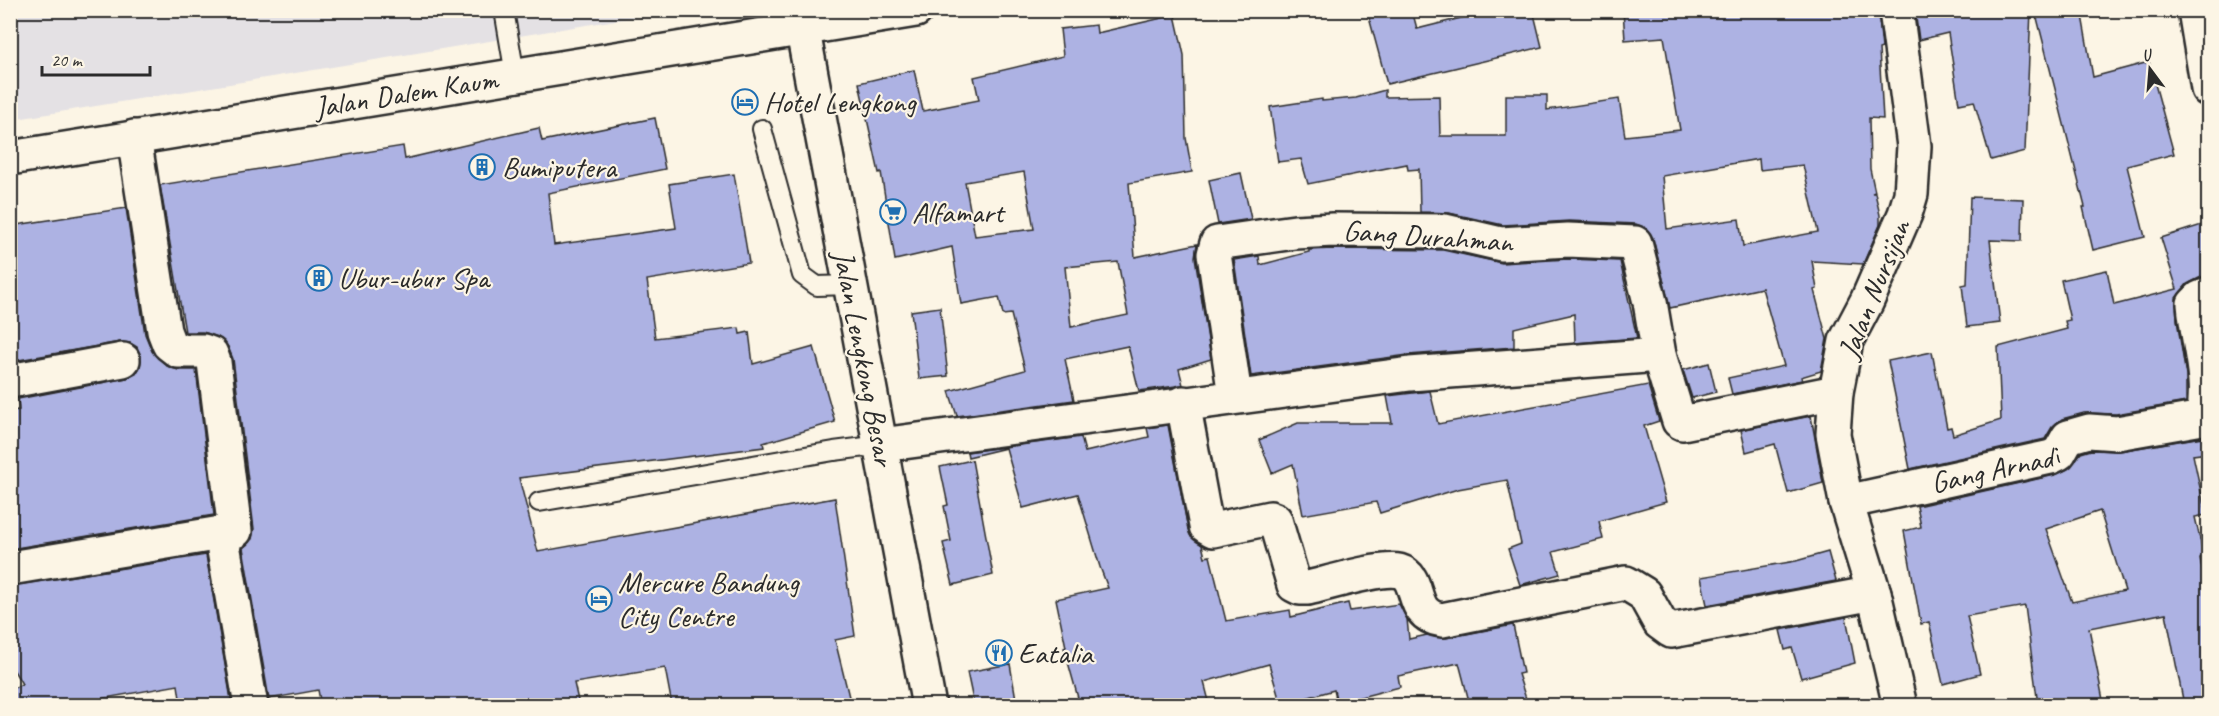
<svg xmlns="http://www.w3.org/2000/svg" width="2219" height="716" font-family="Caveat,sans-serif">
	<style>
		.built { fill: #e4e1e4 }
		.building { fill: #adb2e3; stroke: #2b2b2b; stroke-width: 1.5; fill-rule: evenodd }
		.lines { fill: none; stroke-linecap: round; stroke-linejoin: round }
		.lane-casing { stroke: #2b2b2b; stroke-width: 22 }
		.street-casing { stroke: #2b2b2b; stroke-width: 38 }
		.secondary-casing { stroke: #2b2b2b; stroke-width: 38 }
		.lane { stroke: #fcf5e5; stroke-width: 18 }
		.street { stroke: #fcf5e5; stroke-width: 33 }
		.secondary { stroke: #fcf5e5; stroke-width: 33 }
		.labels { text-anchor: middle; stroke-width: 4.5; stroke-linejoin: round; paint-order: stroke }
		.street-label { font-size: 30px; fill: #2b2b2b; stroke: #fcf5e5 }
		.poi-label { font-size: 30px; fill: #2b2b2b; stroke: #fcf5e5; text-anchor: start }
	</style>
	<rect width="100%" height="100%" fill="#fcf5e5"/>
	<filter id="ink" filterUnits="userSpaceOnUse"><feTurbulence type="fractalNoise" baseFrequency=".0167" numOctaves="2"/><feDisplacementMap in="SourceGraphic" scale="12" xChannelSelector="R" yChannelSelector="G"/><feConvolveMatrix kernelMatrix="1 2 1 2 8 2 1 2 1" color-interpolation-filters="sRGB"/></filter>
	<g filter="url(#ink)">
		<polygon class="built" points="11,11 671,11 11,120"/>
		<g class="building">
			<polygon points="1367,10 1412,10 1417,29 1493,10 1533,10 1542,47 1387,84"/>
			<path d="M1623 10H1878L1882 48 1879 49 1883 119 1869 118 1870 169 1875 192 1872 193H1875L1880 215V225L1863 264 1812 261 1817 289 1814 290 1827 339 1821 371 1801 377 1802 380 1732 394 1728 378 1784 366 1762 288 1670 308 1653 238 1646 228 1636 224 1569 221 1503 225 1449 213 1420 212 1419 169 1408 170 1407 164 1308 184 1301 159 1278 162 1270 107 1322 99V101L1356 98 1385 90V97L1439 96 1440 136H1506V95H1547V110L1619 99 1625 136 1680 130 1664 37 1625 40ZM1759 159 1760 170 1803 165 1818 232 1743 246 1739 219 1667 229 1662 176Z"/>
			<polygon points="1915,10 2031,10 2025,151 1991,160 1974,101 1959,104 1948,33 1919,40"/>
			<polygon points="2035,10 2081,10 2093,77 2149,62 2174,154 2127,166 2145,237 2093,250 2083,207 2085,207"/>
			<path d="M1175 15 1184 55 1186 138 1192 172 1129 183 1135 257 1197 244 1195 257 1211 359 1179 369 1183 385 1139 391 1128 346 1065 359 1074 400 957 416 949 391 1025 370 1011 314 1003 315 999 297 961 304 952 247 895 260 881 172 879 173 859 83 914 70 923 111 979 100 974 77 1063 56 1060 29 1096 25 1097 33ZM1024 172 1034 229 975 236 965 182ZM1118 262 1128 315 1071 327 1065 267Z"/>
			<polygon points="655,118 665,169 548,193 554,245 676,228 669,184 734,174 749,263 647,280 655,338 739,328 740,334 749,332 753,364 814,347 835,422 763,443 764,447 519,478 538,552 835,498 855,636 835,640 851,705 672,705 665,668 574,683 579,705 321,705 318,690 269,699 243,548 252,539 254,529 233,359 228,347 218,337 203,332 185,332 160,185 403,146 405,159 539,128 542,141"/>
			<polygon points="1241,173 1251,219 1218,224 1209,180"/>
			<polygon points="1970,197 2023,199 2022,241 1990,240 2000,323 1967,327 1962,285 1967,284"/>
			<polygon points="126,208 145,334 152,351 167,366 178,370 196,370 214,515 10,549 10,411 19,410 18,399 127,378 136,374 140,367 141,357 137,347 130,343 120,342 13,361 10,345 10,226"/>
			<polygon points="2208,223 2208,277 2201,277 2187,284 2176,298 2177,320 2186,376 2186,402 2116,414 2084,413 2062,419 2052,427 2045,439 1910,469 1888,361 1932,352 1947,428 1951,427 1953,435 2001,420 1998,347 2067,329 2065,321 2070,320 2061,280 2107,270 2114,305 2177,289 2161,238"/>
			<polygon points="1333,249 1443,250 1502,263 1568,259 1620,261 1637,338 1575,343 1574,314 1514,328 1514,347 1408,355 1251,376 1234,260 1259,256 1260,265 1309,252 1309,250"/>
			<polygon points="940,307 948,376 919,379 911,311"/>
			<polygon points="1709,363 1716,392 1692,398 1683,370"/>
			<polygon points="1648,385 1659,421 1644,426 1666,502 1599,521 1603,539 1553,552 1560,574 1520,585 1508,549 1521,544 1507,480 1458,489 1380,513 1376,502 1303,515 1293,464 1272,473 1259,440 1298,423 1392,423 1387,396 1430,391 1438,424"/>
			<polygon points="1811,416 1823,483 1788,493 1775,444 1746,452 1741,430"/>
			<polygon points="1168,425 1188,529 1191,537 1202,545 1205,557 1210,556 1226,621 1290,610 1291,617 1348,603 1350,611 1399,604 1407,619 1409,639 1427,635 1446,638 1513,625 1523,673 1518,674 1528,705 1470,705 1459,663 1398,676 1400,687 1337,703 1334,690 1281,705 1269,664 1204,682 1210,705 1080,705 1064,648 1066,647 1056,599 1108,588 1100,567 1078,494 1023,508 1006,448 968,457 967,452 1081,437 1085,452 1149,437 1147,428"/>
			<path d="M2208 436V453L2193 455 2206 515 2195 517 2204 557 2200 558 2208 601V705H2184L2166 613 2089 628 2104 705H2038L2025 606 1967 616 1980 674 1943 684 1929 622 1921 624 1904 531 1921 527 1917 506 2055 475 2068 469 2081 453 2091 450 2120 451ZM2100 511 2125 591 2072 602 2046 529Z"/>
			<polygon points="972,460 993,575 953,585 943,543 951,541 944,506 948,505 940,467"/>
			<polygon points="1828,552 1836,581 1707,605 1701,577 1796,561"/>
			<polygon points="206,555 232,705 181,705 178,685 83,702 85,705 10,705 10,690 22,684 10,664 10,586"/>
			<polygon points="1846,617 1855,663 1801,678 1792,648 1785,650 1780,630"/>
			<polygon points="1010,664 1017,705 974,705 967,672"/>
		</g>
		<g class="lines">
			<g class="lane-casing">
				<g id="lane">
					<polyline points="504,10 515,75"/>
					<polyline points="762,129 802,275 817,286 850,285"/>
					<polyline points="539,502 834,451 881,445"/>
				</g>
			</g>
			<g class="street-casing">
				<g id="street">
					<polyline points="1896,10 1914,146 1911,194 1905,214 1867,301 1846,341 1836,392 1833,434 1846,502 1874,593 1900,706"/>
					<polyline points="2195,10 2208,89"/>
					<polyline points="134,137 164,331 169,344 178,351 203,351 211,354 214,362 235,531 221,533 251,706"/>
					<polyline points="1659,355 1679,421 1682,423 1836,392"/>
					<polyline points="10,381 123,360"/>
					<path d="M1183 403 1206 526 1213 530 1270 518 1275 520 1294 585 1300 588H1308C1329 583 1381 567 1399 571 1423 578 1407 615 1442 620L1626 583 1644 594 1660 623 1671 631 1874 593"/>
					<path d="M2203 417C2211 379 2197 342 2194 304L2200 298 2208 295"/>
					<polyline points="881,445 1410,374 1659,355 1650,302 1635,243 1568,240 1501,244 1445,231 1333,230 1295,232 1217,243 1214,254 1235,396"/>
					<path id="s1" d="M1846 502 2051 457 2059 453 2068 437 2089 431 2117 433 2208 417"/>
					<polyline points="10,568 221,533"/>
				</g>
			</g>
			<g class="secondary-casing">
				<g id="secondary">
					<polyline points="799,10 929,706"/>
					<polyline points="10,158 916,10"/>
				</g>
			</g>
			<use href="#lane" class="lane"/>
			<use href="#street" class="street"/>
			<use href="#secondary" class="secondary"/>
		</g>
	</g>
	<defs>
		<g id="hotel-ring" transform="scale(1.35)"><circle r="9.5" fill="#fcf5e5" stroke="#1f6fb2" stroke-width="1.5"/><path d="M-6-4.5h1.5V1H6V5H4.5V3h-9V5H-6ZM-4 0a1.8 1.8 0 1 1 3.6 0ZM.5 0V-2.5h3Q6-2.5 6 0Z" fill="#1f6fb2"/></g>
		<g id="building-ring" transform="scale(1.35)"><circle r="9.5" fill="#fcf5e5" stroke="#1f6fb2" stroke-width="1.5"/><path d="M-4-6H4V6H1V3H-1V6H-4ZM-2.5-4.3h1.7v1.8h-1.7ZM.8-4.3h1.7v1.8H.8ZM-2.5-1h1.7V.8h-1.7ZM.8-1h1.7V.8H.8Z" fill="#1f6fb2"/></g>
		<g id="supermarket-ring" transform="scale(1.35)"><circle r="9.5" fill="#fcf5e5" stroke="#1f6fb2" stroke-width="1.5"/><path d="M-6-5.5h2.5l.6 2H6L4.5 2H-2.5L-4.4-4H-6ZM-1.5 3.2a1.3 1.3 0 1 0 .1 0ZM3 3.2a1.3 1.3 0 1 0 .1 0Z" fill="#1f6fb2"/></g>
		<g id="restaurant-ring" transform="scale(1.35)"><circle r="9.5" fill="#fcf5e5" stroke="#1f6fb2" stroke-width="1.5"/><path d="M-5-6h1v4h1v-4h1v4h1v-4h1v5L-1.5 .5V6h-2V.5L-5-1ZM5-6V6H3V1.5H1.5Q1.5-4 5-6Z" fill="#1f6fb2"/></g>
	</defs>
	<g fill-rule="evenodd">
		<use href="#hotel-ring" x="745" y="102"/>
		<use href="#building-ring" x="482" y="167"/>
		<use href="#supermarket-ring" x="893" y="212"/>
		<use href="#building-ring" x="319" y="278"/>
		<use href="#hotel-ring" x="599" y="599"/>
		<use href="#restaurant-ring" x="999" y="653"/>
	</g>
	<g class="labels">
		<g class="street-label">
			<text transform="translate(406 93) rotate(-9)" y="10">Jalan Dalem Kaum</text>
			<text transform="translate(1428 236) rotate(4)" y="10">Gang Durahman</text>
			<text transform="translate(1874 289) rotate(-68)" y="10">Jalan Nursijan</text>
			<text transform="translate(864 358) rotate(79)" y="10">Jalan Lengkong Besar</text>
			<text dy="10" stroke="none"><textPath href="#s1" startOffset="152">Gang Arnadi</textPath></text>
		</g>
		<g class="poi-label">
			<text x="764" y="112">Hotel Lengkong</text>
			<text x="502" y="177">Bumiputera</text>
			<text x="912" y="222">Alfamart</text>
			<text x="338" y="288">Ubur-ubur Spa</text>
			<text x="618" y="592">Mercure Bandung<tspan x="618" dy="34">City Centre</tspan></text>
			<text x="1018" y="663">Eatalia</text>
		</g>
	</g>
	<rect width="2219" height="716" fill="none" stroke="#fcf5e5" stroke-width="36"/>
	<rect x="18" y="18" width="2183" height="680" fill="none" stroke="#2b2b2b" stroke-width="2" filter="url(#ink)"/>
	<g transform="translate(2150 69) rotate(344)" stroke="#fcf5e5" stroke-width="4.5" paint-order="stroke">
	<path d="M0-4.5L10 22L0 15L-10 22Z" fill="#2b2b2b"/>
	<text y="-9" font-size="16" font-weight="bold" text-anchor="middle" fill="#2b2b2b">U</text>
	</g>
	<path d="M42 66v9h108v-9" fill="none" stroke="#2b2b2b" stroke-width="3"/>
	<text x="51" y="66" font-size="18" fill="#2b2b2b" stroke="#fcf5e5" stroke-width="4.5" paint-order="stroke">20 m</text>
</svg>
